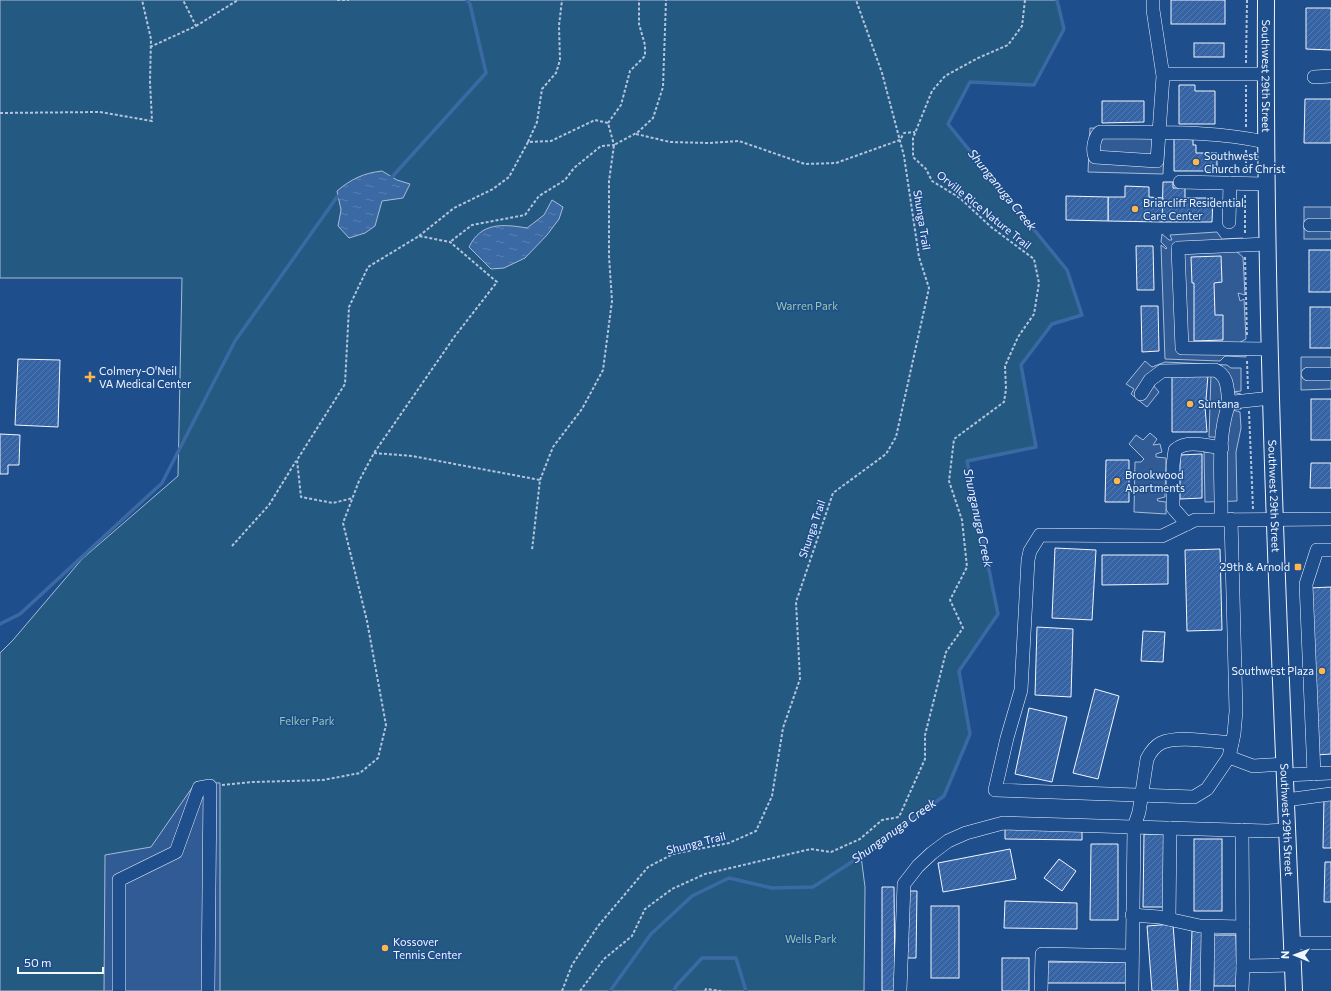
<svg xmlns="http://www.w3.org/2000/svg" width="1331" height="991" font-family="Commissioner,sans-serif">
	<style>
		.park { fill: #245a82; stroke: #a8bbd7 }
		.parking { fill: #305b95; stroke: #a8bbd7 }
		.water { fill: url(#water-ripples); stroke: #a8bbd7 }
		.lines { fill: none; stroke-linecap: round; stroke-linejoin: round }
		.stream { stroke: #3b69a3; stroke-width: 3.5 }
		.building { fill: url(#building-hatch); stroke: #f2f6ff }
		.minor-casing { stroke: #f2f6ff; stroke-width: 14 }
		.major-casing { stroke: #f2f6ff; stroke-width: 18 }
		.path { stroke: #b3c4dc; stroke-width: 2; stroke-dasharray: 3 2; stroke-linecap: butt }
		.minor { stroke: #1f4e8c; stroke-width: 13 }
		.major { stroke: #1f4e8c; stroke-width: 16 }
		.poi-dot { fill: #ffb74d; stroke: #1f4e8c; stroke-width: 1.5 }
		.labels { text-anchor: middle; stroke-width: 3; stroke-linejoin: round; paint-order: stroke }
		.street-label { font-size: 11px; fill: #f2f6ff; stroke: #1f4e8c }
		.poi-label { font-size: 11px; fill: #f2f6ff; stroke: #1f4e8c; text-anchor: start }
		.park-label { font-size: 11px; fill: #97c8a6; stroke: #1f4e8c }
		.water-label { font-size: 12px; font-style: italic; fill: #f2f6ff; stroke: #1f4e8c }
	</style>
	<defs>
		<pattern id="water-ripples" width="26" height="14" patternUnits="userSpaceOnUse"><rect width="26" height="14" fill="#3b69a3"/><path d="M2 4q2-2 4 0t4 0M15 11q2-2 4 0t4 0" fill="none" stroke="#587fb1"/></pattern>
		<pattern id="building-hatch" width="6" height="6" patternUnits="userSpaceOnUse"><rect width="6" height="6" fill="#3563a3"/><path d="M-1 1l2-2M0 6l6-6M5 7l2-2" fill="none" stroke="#537ab1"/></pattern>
	</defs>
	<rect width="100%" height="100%" fill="#1f4e8c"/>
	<polygon class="park" points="0,0 1057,0 1064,29 1034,85 970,82 948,124 1067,270 1082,315 1052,325 1021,365 1036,447 967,461 998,614 959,671 970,734 944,796 861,856 865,887 864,991 0,991 0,653 13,640 82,559 178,476 182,278 0,278"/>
	<g class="parking">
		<polygon points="1090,128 1165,130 1163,174 1088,172"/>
		<rect x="1304" y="207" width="27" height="32"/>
		<polygon points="1217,232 1222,239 1243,238 1243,251 1237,252 1243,257 1245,295 1238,293 1240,301 1244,299 1246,339 1239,343 1245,343 1246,357 1225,356 1220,361 1165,359 1161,245 1166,249 1167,248 1161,242 1162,234 1169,240 1172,240 1170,235"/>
		<polygon points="1301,357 1331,357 1331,389 1301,390"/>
		<polygon points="1145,361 1152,367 1165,362 1227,365 1231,368 1241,368 1241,391 1232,392 1241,394 1241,409 1233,410 1240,412 1241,428 1236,452 1237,501 1205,502 1204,452 1213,452 1217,442 1215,437 1209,437 1211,373 1166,374 1153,385 1159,392 1147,407 1131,394 1134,389 1126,384"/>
		<polygon points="1150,433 1157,439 1153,445 1160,444 1162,452 1156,454 1156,457 1166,458 1165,497 1157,499 1158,501 1166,502 1166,514 1134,512 1135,462 1141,462 1144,459 1129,444 1136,435 1143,440"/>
		<polygon points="196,782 220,783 220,991 104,991 105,855 151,847"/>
	</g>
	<g class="water">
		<path d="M382 171 397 180 410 184 403 198 382 201 375 226 365 233 349 238 338 226 341 210 337 191C351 179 364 173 382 171Z"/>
		<path d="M552 200 563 207 559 219 547 235 525 258 504 268 491 269 469 247C481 222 503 224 527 228L544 215Z"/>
	</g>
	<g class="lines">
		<g class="stream">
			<polyline points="388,178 392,177 486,73 470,4 467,0"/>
			<polyline points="0,624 20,614 162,483 235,341 337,197 343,195"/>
			<polyline points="610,991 651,934 692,896 729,878 772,888 813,887 861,856 944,796 970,734 959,671 998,614 967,461 1036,447 1021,365 1052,324 1082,315 1067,270 948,124 970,82 1034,85 1064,29 1057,0"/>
			<polyline points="674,991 676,986 702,958 736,958 746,991"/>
		</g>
	</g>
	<g class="building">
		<rect x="1171" y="0" width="54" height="24"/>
		<polygon points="1306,8 1331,8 1331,50 1306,49"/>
		<rect x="1194" y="43" width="30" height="14"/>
		<polygon points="1179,85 1195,85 1195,91 1215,91 1215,124 1179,124"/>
		<polygon points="1305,99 1331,99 1331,143 1304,143"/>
		<polygon points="1102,101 1144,101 1144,122 1102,123"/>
		<polygon points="1174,138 1193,138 1193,145 1196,145 1196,153 1217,153 1217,171 1174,171"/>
		<polygon points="1163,182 1173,182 1173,188 1185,188 1185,198 1213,198 1212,222 1162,222"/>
		<polygon points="1125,186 1149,187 1149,197 1163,198 1162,222 1108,221 1108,197 1125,197"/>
		<polygon points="1066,196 1108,197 1108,221 1066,220"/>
		<polygon points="1136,246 1153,246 1154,290 1137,290"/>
		<rect x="1309" y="250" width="22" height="42"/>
		<polygon points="1221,256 1222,282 1214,283 1215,315 1223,315 1223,340 1194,341 1194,283 1192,283 1191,257"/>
		<polygon points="1141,306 1158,306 1159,351 1142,352"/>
		<rect x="1310" y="307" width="21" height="41"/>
		<polygon points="18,359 60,360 58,427 15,425"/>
		<polygon points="1172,374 1208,375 1206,400 1208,401 1208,407 1205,407 1207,432 1172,432"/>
		<rect x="1311" y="399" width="20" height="41"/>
		<polygon points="0,434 20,435 19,465 8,465 8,474 0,474"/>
		<polygon points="1202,454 1202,498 1180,499 1180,455"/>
		<polygon points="1106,460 1129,460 1129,502 1105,502"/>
		<polygon points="1311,463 1331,463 1331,488 1310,488"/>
		<polygon points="1055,548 1096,550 1092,620 1052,618"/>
		<polygon points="1220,549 1222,630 1187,631 1185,550"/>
		<polygon points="1102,555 1168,555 1168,584 1102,585"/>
		<polygon points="1331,587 1331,754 1316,755 1309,588"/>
		<polygon points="1037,627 1073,629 1071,697 1035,695"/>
		<polygon points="1143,631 1165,632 1163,662 1141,661"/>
		<polygon points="1095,689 1119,696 1098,779 1073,773"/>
		<polygon points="1029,708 1067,717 1052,782 1015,774"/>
		<polygon points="1324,798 1331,798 1331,848 1323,848"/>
		<polygon points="1005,829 1082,830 1082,840 1005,839"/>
		<polygon points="1144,834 1166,834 1165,907 1143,907"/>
		<rect x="1194" y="839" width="28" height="72"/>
		<polygon points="1091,844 1118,844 1118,920 1090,920"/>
		<polygon points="1010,849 1016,879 943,892 938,863"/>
		<polygon points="1059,859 1076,871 1062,891 1044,878"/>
		<polygon points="1325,862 1331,862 1331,902 1324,902"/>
		<polygon points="882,887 894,887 895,991 882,991"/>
		<polygon points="907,891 917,891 916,958 907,958"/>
		<polygon points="1005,901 1077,903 1077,929 1004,928"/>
		<rect x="931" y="906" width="28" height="72"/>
		<polygon points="1173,924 1178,991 1152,991 1147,926"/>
		<polygon points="1192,930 1204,930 1202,991 1190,991"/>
		<polygon points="1213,935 1236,935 1237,986 1214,986"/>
		<rect x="1002" y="958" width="27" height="33"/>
		<rect x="1046" y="962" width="82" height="21"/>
	</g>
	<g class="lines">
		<g class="minor-casing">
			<g id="minor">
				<path d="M1153 0V10L1163 76 1157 161 1095 157C1092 150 1094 137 1100 132 1155 133 1211 130 1265 142"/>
				<polyline points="1163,74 1265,74"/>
				<polyline points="1314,77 1331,76"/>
				<polyline points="1180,182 1265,184"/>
				<polyline points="1229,222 1230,183"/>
				<polyline points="1310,225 1331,225"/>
				<polyline points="1267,244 1178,248 1182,348 1269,349"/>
				<polyline points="1308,374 1331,374"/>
				<path d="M1141 394 1150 380 1162 371 1215 370C1229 376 1227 390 1229 404"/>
				<path d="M1221 519C1222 484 1216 438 1229 404L1234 402 1271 398"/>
				<polyline points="1231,519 1236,711 1234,734 1229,757 1207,789 1194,797 995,790 1007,738 1021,690 1028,560 1030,551 1040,535 1162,536 1195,520 1331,519"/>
				<path d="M1187 524 1173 508V465L1175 450C1187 439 1208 446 1222 448"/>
				<polyline points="1229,757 1253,766 1284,764"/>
				<polyline points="1314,774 1306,584 1317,550 1331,550"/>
				<polyline points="1285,775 1331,773"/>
				<polyline points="1286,800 1331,794"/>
				<polyline points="1242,830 1243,966 1293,965"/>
				<polyline points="1132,915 1159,917 1200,926 1243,927"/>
				<polyline points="1169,919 1170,828"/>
				<polyline points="1292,943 1331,943"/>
				<polyline points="119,991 119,880 176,852 199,788 210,786 208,991"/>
				<polyline points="900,991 904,884 918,866 932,853 948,841 966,833 1003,823 1267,831 1287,830"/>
				<polyline points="1041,991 1042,954 1132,956"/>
				<path d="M1132 991 1134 827 1139 812 1147 759C1150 753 1155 746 1161 743 1177 735 1214 742 1232 743"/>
				<polyline points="1207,991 1208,927"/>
				<polyline points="1242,991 1243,966"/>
			</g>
		</g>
		<g class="major-casing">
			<g id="major">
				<path id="s1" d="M1266 0C1264 331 1280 661 1294 991"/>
			</g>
		</g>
		<g class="path">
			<polyline points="337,0 349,0"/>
			<polyline points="196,26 238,0"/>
			<polyline points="150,47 196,26 183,0"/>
			<polyline points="1246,63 1247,0"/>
			<polyline points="0,113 100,112 152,121 150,82 151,39 142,0"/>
			<polyline points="608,123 621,105 630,71 645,56 645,45 639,24 639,0"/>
			<polyline points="1246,127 1246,85"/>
			<polyline points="636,134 670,142 709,143 739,141 805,164 836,163 900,140 904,133 915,132"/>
			<polyline points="528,142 537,122 542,89 556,73 560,60 559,26 562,0"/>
			<polyline points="1246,173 1246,149"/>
			<polyline points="1245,233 1245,195"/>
			<polyline points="419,236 454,208 493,189 509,177 528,142 551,141 595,120 608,123 614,145 601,146 574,168 565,180 539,196 525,215 472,225 450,242"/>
			<polyline points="1245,257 1247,337"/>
			<polyline points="1247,361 1248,389"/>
			<polyline points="1249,411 1253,509"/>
			<polyline points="374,453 412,456 540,480 532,550"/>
			<polyline points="540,480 553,447 582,409 603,370 612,301 609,256 609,181 614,145 638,132 653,118 663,87 666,0"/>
			<polyline points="232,546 269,505 296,461"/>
			<polyline points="222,785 253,782 323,780 360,773 378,758 386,725 367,621 343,523 359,481 374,453 455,336 497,282 450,242 419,236 368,267 349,307 345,384 297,460 301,497 333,503 353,498"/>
			<polyline points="562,991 572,965 598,926 648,867 673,854 729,843 756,831 772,796 783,728 800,679 796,602 833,493 886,454 896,437 929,288 919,257 904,156 882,73 856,0"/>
			<polyline points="580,991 604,959 632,936 645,909 672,889 705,874 811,849 831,852 860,839 882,820 899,817 925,759 925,735 946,652 963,628 950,600 967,567 962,520 949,481 954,439 1004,402 1006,389 1005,366 1018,337 1034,314 1039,283 1034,259 991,227 960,198 932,181 926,169 913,157 913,138 932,91 945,76 978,58 1008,45 1022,26 1025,0"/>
			<polyline points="705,991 706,989 721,991"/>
		</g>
		<use href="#minor" class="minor"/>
		<use href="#major" class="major"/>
	</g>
	<g class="poi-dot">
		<circle cx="1196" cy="162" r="4"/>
		<circle cx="1135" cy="209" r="4"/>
		<path d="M88 371h4v4h4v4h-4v4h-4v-4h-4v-4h4z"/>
		<circle cx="1190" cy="404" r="4"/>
		<circle cx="1117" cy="481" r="4"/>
		<rect x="1294" y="563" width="8" height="8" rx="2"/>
		<circle cx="1322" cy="671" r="4"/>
		<circle cx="385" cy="948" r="4"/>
	</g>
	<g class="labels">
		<g class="street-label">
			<text dy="4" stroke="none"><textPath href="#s1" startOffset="76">Southwest 29th Street</textPath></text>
			<text transform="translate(984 210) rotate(39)" y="4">Orville Rice Nature Trail</text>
			<text transform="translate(922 220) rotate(81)" y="4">Shunga Trail</text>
			<text dy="4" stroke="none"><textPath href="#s1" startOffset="496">Southwest 29th Street</textPath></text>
			<text transform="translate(812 529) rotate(-71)" y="4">Shunga Trail</text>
			<text dy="4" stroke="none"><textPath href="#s1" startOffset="820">Southwest 29th Street</textPath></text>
			<text transform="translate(696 843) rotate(-14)" y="4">Shunga Trail</text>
		</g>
		<g class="poi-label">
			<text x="1204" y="160">Southwest<tspan x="1204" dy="13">Church of Christ</tspan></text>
			<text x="1143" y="207">Briarcliff Residential<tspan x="1143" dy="13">Care Center</tspan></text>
			<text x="99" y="375">Colmery-O'Neil<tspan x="99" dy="13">VA Medical Center</tspan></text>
			<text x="1198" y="408">Suntana</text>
			<text x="1125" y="479">Brookwood<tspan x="1125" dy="13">Apartments</tspan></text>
			<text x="1290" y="571" text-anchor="end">29th &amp; Arnold</text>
			<text x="1314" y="675" text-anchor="end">Southwest Plaza</text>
			<text x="393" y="946">Kossover<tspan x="393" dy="13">Tennis Center</tspan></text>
		</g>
		<g class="park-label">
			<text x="807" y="310">Warren Park</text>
			<text x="307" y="725">Felker Park</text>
			<text x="811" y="943">Wells Park</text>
		</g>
		<g class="water-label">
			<text transform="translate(1002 190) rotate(51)" y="4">Shunganuga Creek</text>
			<text transform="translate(978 518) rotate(78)" y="4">Shunganuga Creek</text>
			<text transform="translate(894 831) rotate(-36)" y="4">Shunganuga Creek</text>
		</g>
	</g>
	<g transform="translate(1295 955) rotate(271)" stroke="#1f4e8c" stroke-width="3" paint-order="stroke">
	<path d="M0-3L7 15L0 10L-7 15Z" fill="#f2f6ff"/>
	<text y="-6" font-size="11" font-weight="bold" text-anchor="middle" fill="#f2f6ff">N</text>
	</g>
	<path d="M18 967v6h85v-6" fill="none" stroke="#f2f6ff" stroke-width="2"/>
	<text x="24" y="967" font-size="12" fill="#f2f6ff" stroke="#1f4e8c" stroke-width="3" paint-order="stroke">50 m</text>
</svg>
